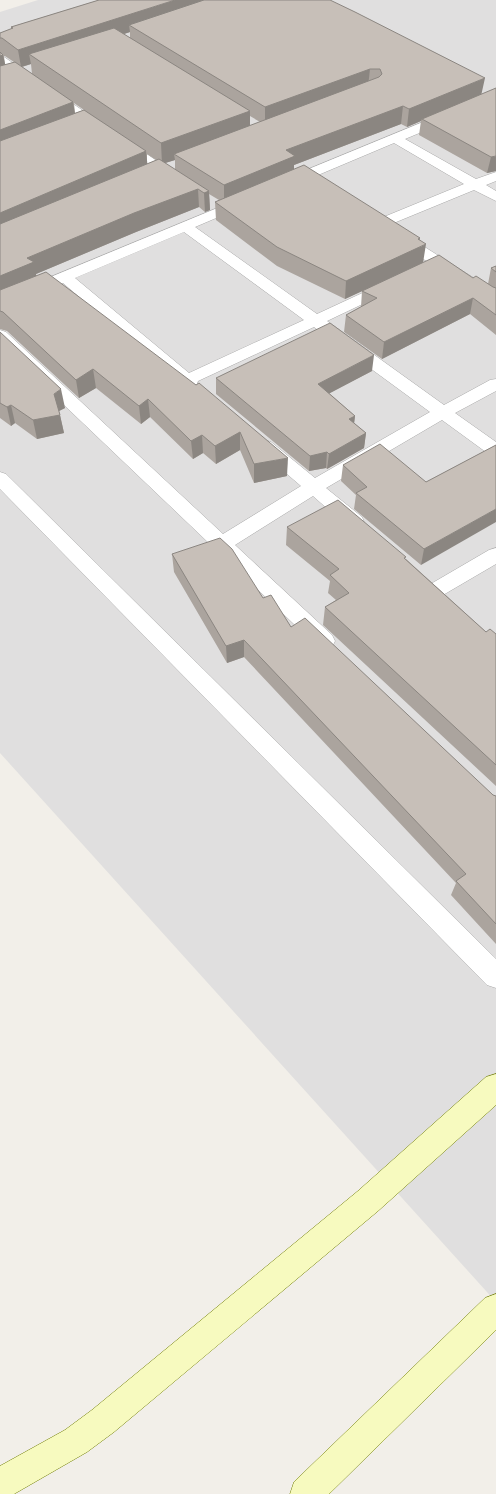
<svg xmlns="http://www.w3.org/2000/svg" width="496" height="1494" font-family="Arial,sans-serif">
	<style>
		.residential { fill: #e0dfdf }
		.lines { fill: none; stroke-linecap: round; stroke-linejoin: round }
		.street-casing { stroke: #a9a9a9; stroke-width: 1 }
		.secondary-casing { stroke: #707d05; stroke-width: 1 }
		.street { fill: #fff; fill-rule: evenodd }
		.secondary { fill: #f7fabf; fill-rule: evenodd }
		.wall { fill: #aba49e; fill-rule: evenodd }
		.shaded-wall { fill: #8b8681 }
		.building { fill: #c7bfb8; stroke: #8b8681 }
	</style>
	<rect width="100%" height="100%" fill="#f2efe9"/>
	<polygon class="residential" points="38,0 496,0 496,1302 0,753 0,12"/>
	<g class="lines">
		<g class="street-casing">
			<g id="street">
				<polygon points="0,56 4,57 179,176 181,179 179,182 174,183 169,182 0,66"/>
				<polygon points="496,92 496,101 405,139 476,179 496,172 496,181 486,185 496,191 496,201 474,190 384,227 379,228 374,227 372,224 374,221 464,184 394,143 292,186 287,187 282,186 280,183 282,180"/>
				<path d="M244 197 249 198 251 201 249 204 195 227 317 314 384 283 389 281 394 283 397 286 394 289 327 321 444 405 490 380 496 379V391L455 413 496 442V457L490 455 442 420 326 488 362 517 364 522 362 527 355 529 348 527 313 496 235 545 332 635 335 641 332 647 325 649 318 647 0 344V330L6 332 223 534 301 486 259 450 256 446 259 442 265 440 271 442 315 478 430 412 314 327 198 381 196 386 190 387 181 384 63 283 0 309V298ZM184 232 304 320 189 373 75 278Z"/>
				<polygon points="399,233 404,234 496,292 496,304 490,302 394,240 392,237 394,234"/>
				<polygon points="0,472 6,474 496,959 496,988 487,985 0,489"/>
				<polygon points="496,548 496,564 443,595 436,597 429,595 426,590 429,585 489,550"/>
			</g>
		</g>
		<g class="secondary-casing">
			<g id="secondary">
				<polygon points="496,1074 496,1105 378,1211 114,1432 87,1452 14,1494 0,1494 0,1466 65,1430 92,1410 358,1191 486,1077"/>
				<polygon points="496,1294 496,1330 329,1494 290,1494 294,1482 485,1298"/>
			</g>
		</g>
		<use href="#street" class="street"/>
		<use href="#secondary" class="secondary"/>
	</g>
	<g class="wall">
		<path d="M99 0 482 94 496 171 487 173 419 135 421 121 407 127 401 124 294 165V169L419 240 423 263 473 278 488 284 491 268 496 266V335L470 314 382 359 344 332 346 315 361 307 362 291 345 299 277 266 216 220 215 202 219 200 209 194 210 210 205 212 199 207 136 232 36 274V275L196 385 287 476 254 483 240 450 216 464 203 453 193 459 150 417 141 424 96 388 79 398 7 331 0 329V33L11 29V27ZM130 32V38L124 34ZM4 56H5L14 62 5 65ZM31 64 32 74 22 67ZM74 103 84 110 75 113ZM250 116 260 122 250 126ZM147 154 156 160 147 164ZM175 160V170L165 163Z"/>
		<polygon points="0,332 65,408 59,411 64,433 37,439 15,423 11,426 0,418"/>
		<polygon points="372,371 329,393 355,416 354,423 366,433 364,448 327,469 326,468 309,471 216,394 216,378"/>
		<polygon points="496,445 421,565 354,509 356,495 341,481 343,465 426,482"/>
		<polygon points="287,527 406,559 486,632 496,634 496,786 323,625 325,607 336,600 328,593 330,581 286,545"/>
		<polygon points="172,554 263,598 291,627 493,795 496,796 496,944 451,895 456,883 244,657 227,663 174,572"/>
	</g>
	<g class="shaded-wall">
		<polygon points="175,0 215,0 129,25 130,32 40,61 29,54 31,64 21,67 18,50"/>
		<polygon points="3,55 7,72 0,75 0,56"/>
		<polygon points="370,69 368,87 265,125 265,107"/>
		<polygon points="485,78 481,96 422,119 421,121 407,127 409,109"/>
		<polygon points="73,102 76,120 0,149 0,130"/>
		<polygon points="403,106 401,124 294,165 294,174 224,203 224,185 286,150"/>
		<polygon points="250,111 250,132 174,154 175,160 162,164 161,143"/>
		<polygon points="146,151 148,170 0,233 0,213"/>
		<polygon points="496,156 496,171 487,173 491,157"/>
		<polygon points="198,189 199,207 136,232 36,274 37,281 0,297 0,276 27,258 134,213"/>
		<polygon points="209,191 210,210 205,212 204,193"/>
		<polygon points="420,238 418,248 426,244 423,263 345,299 346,281"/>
		<polygon points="473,298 470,314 382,359 384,342"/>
		<polygon points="374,355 372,371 317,400 318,384"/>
		<polygon points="93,369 96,388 79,398 76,380"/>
		<polygon points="61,389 65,408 57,412 54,394"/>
		<polygon points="148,399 150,417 141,424 139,406"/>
		<polygon points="11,405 15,423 11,426 7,407"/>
		<polygon points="60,415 64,433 37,439 33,420"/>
		<polygon points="355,416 353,432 349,419"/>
		<polygon points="240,432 240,450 216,464 215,446"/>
		<polygon points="366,433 364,448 327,469 329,454"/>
		<polygon points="202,435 203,453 193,459 191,441"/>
		<polygon points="327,452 326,468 309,471 310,456"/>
		<polygon points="288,458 287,476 254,483 254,464"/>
		<polygon points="496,509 496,522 421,565 424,549"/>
		<polygon points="244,640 244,657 227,663 226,646"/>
	</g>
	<g class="building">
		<polygon points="99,0 175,0 18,50 2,38 0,38 0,33 13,28 11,27"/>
		<polygon points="204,0 330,0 355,12 485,78 409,109 403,106 286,150 295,156 224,185 174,154 379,77 382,74 380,69 370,69 265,107 129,25"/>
		<polygon points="114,28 250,111 161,143 29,54"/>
		<polygon points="0,52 3,55 0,56"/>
		<polygon points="15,62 73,102 0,130 0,66"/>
		<polygon points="496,88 496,156 491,157 422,119"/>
		<polygon points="84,110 146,151 0,213 0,141"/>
		<polygon points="159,159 209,191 204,193 198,189 134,213 27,258 34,262 0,276 0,224"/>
		<polygon points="304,165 420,238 418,239 426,244 346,281 277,247 215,202"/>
		<polygon points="439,255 473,278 476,276 493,287 496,288 496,315 473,298 384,342 346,315 377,298 362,291"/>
		<polygon points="496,266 496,272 491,268"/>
		<polygon points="46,272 196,385 199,383 288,458 254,464 240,432 215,446 202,435 191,441 148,399 139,406 93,369 76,380 3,312 0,311 0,290"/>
		<polygon points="330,323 374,355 318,384 355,416 349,419 366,433 329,454 327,452 310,456 216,378"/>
		<polygon points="0,332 61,389 54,394 60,415 33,420 11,405 7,407 0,403"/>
		<polygon points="380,444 426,482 496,445 496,509 424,549 356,493 367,487 343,465"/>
		<polygon points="338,500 406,557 404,558 486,632 490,629 496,634 496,765 325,607 349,593 330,575 339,569 287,527"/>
		<polygon points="220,538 232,549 263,598 271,595 291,627 305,618 493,795 496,796 496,924 456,881 466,874 244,640 226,646 172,554"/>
	</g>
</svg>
